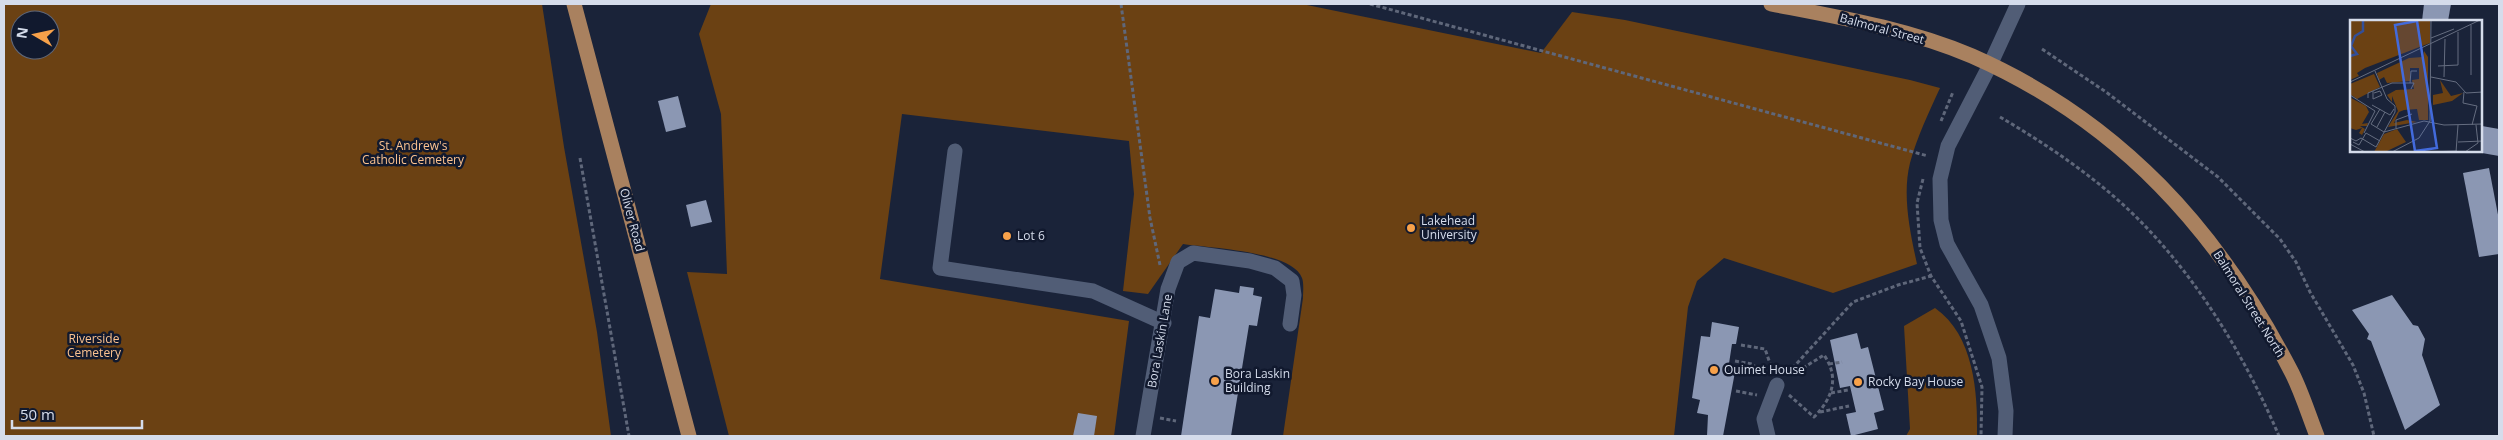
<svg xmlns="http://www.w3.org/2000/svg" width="2503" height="440" font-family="'Open Sans',sans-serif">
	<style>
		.green { fill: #6b4113; fill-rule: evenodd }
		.building { fill: #8b97b3 }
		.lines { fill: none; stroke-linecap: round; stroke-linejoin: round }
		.path { stroke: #5f677a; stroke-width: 3; stroke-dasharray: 4 2.5; stroke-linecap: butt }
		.minor { stroke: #515d76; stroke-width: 15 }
		.major { stroke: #a9815f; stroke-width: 15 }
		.poi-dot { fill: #f7a14a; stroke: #11192e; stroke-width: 2 }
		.labels { text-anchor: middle; stroke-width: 5; stroke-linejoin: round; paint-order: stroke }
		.street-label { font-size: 12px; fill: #d5dceb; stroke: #11192e }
		.park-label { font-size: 12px; fill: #fcc390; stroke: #11192e }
		.poi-label { font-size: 12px; fill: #d5dceb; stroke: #11192e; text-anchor: start }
		.inset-river { fill: none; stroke: #334f99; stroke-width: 2.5 }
		.inset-road { fill: none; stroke: #656d80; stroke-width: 1 }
		.view { fill: #426adc; fill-opacity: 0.15; stroke: #426adc; stroke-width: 2.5 }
		.inset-edge { fill: none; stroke: #d5dceb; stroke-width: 2.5 }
	</style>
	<rect width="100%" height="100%" fill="#1a2339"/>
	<g class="green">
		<path d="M4 4H542L564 147 597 332 611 436H4ZM20 20H50V50H20Z"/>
		<path d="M711 4H1302L1541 53 1572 12 1625 20 1910 80 1940 88C1929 112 1917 137 1910 163 1902 195 1910 232 1917 264L1833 293 1724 258 1697 281 1688 307 1674 436H1283L1303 298C1303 292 1304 283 1302 278 1292 251 1209 248 1183 244L1148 294 1123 291 1134 194 1129 141 902 114 880 279 1129 321 1114 436H729L687 272 727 274 721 114 699 34Z"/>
		<path d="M1935 308C1974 335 1978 393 1977 436H1906L1910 429 1904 326Z"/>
	</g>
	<g class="building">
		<polygon points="2424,4 2451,4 2448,21 2422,21"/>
		<polygon points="678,96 686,127 666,132 658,101"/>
		<polygon points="2482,126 2499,129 2499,156 2482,153"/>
		<polygon points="2489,168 2499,220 2499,254 2479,257 2463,173"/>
		<polygon points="706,200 712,222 691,227 686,205"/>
		<polygon points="1240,286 1254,288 1253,295 1262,297 1257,326 1249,325 1231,436 1181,436 1199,316 1210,318 1215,289 1239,293"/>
		<polygon points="2392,295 2413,325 2418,326 2425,339 2422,355 2440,405 2405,430 2371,341 2367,339 2369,334 2352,310"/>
		<polygon points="1712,322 1739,327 1736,344 1732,344 1728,370 1735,372 1723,436 1707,436 1708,415 1697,413 1700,400 1692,398 1701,336 1710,337"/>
		<polygon points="1857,333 1861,349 1868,347 1884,410 1874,413 1878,429 1851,436 1846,414 1856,412 1850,386 1840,388 1830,340"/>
		<polygon points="1078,413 1097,416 1094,436 1073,436"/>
	</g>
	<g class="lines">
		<g class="path">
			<polyline points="1121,4 1150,218 1160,265"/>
			<polyline points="1370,4 1928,156"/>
			<polyline points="2042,49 2106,92 2218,177 2280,239 2296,262 2310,292 2353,365 2364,393 2374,436"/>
			<path d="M2000 117C2051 147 2104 183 2145 226 2202 285 2247 361 2279 436"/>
			<polyline points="1941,121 1953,92"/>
			<polyline points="580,158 629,436"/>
			<polyline points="1923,179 1917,203 1920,248 1931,276 1961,321 1982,387 1981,436"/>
			<polyline points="1741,345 1765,349 1773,372"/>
			<polyline points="1735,361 1752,364 1765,375"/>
			<polyline points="1829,364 1842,362"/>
			<polyline points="1788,373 1853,302 1898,285 1931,276"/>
			<polyline points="1736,391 1757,395"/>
			<polyline points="1831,393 1848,390"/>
			<path d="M1789 395 1814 417C1832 399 1840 378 1824 355L1790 376"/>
			<polyline points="1820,412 1849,406"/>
			<polyline points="1160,418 1176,421"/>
		</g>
		<g class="minor">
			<polyline points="955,151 940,268 1093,291 1164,323"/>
			<polyline points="1143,436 1168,289 1178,262 1193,253 1250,261 1275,268 1292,281 1294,295 1290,324"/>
			<polyline points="1768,436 1764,419 1777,385"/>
			<polyline points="2005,436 2006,411 1999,358 1981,305 1947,244 1941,220 1940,179 1948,146 1990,65 2018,4"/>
		</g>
		<g class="major">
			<polyline points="574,4 689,436"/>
			<path d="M1771 4C1838 17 1909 29 1972 56 2120 121 2219 231 2292 373 2302 393 2309 416 2317 436"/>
		</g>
	</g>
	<g class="poi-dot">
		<circle cx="1411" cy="228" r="5"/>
		<circle cx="1007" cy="236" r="5"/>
		<circle cx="1714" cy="370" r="5"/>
		<circle cx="1215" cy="381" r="5"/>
		<circle cx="1858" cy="382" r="5"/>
	</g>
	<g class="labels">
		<g class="street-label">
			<text transform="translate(1882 29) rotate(15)" y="4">Balmoral Street</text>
			<text transform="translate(632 220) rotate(75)" y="4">Oliver Road</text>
			<text transform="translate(2249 304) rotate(58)" y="4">Balmoral Street North</text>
			<text transform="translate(1160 341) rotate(-80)" y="4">Bora Laskin Lane</text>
		</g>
		<g class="park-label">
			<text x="413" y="150">St. Andrew's<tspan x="413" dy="14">Catholic Cemetery</tspan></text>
			<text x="94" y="343">Riverside<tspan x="94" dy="14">Cemetery</tspan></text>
		</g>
		<g class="poi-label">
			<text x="1421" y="225">Lakehead<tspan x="1421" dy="14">University</tspan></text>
			<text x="1017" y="240">Lot 6</text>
			<text x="1724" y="374">Ouimet House</text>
			<text x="1225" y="378">Bora Laskin<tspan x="1225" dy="14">Building</tspan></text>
			<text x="1868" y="386">Rocky Bay House</text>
		</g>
	</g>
	<g transform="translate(2350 20)">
		<rect width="132" height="132" fill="#1a2339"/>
		<path d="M0 0H80V23L15 48 7 53 9 56 0 60ZM74 31 78 37V100H69L67 89 54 90 49 92 44 103 57 100 67 102 38 107 48 91 42 76V82L37 75 46 70 64 69 62 60 69 59V48H60V61L37 63 34 57 29 60 27 53 59 38 73 37ZM24 54 30 67 7 79 0 74V64ZM90 60 101 76 113 73 102 81 83 85V75L93 73ZM1 78 16 86 19 92 12 104 18 103 17 106H10L15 109 12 115 9 113 12 108 6 110 0 108ZM47 109 56 122 35 132H24L34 114Z" fill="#6b4113"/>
		<path class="inset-river" d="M0 36 7 34 1 26 5 16 13 11V0"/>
		<path class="inset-road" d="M81 18 104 9M88 46 108 45V12M121 55V5M81 57 106 62 116 73 133 72M94 57 95 19M0 62 130 0M60 63 61 51H67M23 71V79L32 75 30 71 24 73M114 72 113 83 127 86M0 75 25 91 14 113M18 78V73L42 63H64L61 69M22 85 40 95 44 89M30 89 21 104 34 112M122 105 127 86M27 107 35 92M46 108V100L62 94M34 112 74 101 94 105 133 104M0 118 6 121 11 118 26 127 45 92V86L37 79 25 51M3 122 9 125 16 113 30 121M108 122 133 121M0 124 15 132M42 132 69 118 80 101 81 0M77 132 107 131M106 132 108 105M115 132 128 123 126 105"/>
		<path class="view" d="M67 1 87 128 65 131 45 5Z"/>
		<rect width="132" height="132" class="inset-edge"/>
	</g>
	<rect width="2503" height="440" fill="none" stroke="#d5dceb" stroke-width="10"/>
	<g transform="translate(35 35) rotate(279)"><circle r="24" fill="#11192e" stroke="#5f677a"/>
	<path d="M0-4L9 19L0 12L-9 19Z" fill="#f7a14a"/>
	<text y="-8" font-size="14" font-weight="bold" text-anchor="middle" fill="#d5dceb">N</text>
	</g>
	<path d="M12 420v8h130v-8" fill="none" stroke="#d5dceb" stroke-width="2.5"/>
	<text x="20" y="420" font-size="15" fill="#d5dceb" stroke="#11192e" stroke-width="4" paint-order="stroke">50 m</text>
</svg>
